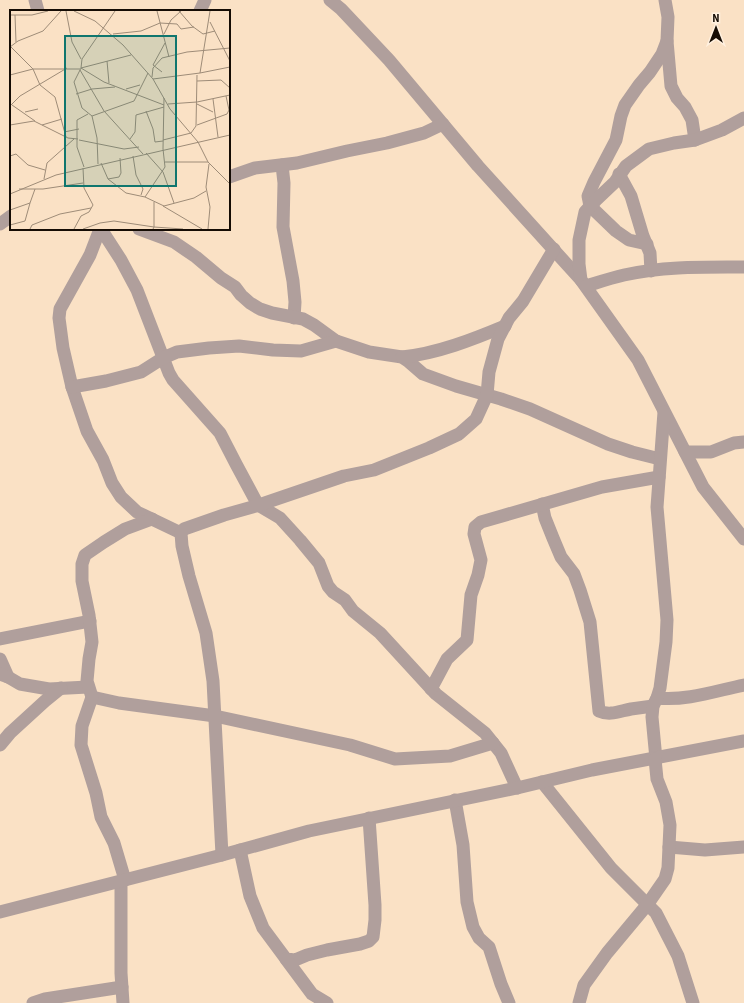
<svg xmlns="http://www.w3.org/2000/svg" width="744" height="1003" font-family="'Source Sans 3',sans-serif">
	<style>
		.lines { fill: none; stroke-linecap: round; stroke-linejoin: round }
		.minor { stroke: #b09f9c; stroke-width: 13 }
		.inset-road { fill: none; stroke: #9e8c78; stroke-width: 1 }
		.view { fill: #0f766e; fill-opacity: 0.15; stroke: #0f766e; stroke-width: 2 }
		.inset-edge { fill: none; stroke: #150c04; stroke-width: 2 }
	</style>
	<rect width="100%" height="100%" fill="#fae1c5"/>
	<g class="lines">
		<g class="minor">
			<polyline points="35,0 38,11"/>
			<polyline points="330,0 341,9 389,60 478,166 581,280 638,360 703,487 744,539"/>
			<polyline points="665,0 668,17 667,41 671,86 677,98 685,107 692,120 695,140"/>
			<polyline points="200,11 205,0"/>
			<polyline points="282,165 284,183 283,227 293,281 295,302 294,318"/>
			<polyline points="619,174 631,196 643,236 650,253 651,271"/>
			<polyline points="229,177 255,168 297,163 347,151 387,143 424,133 443,124"/>
			<polyline points="0,224 11,216"/>
			<polyline points="100,229 90,255 60,309 59,318 63,348 72,387 87,431 103,460 112,483 121,497 137,512 181,533"/>
			<polyline points="101,229 121,260 137,290 169,373 173,380 220,433 236,464 258,505 280,518 300,540 319,563 328,586 333,592 345,600 353,611 380,633 436,694 485,733 501,753 517,788"/>
			<polyline points="139,229 174,242 196,257 221,278 235,287 241,295 250,303 260,309 272,313 303,319 314,325 336,341 369,352 402,357 408,361 423,374 456,386 501,399 530,409 608,444 632,452 660,459"/>
			<polyline points="647,244 629,240 616,231 590,206 588,196 594,182 616,140 621,116 625,105 639,85 650,72 662,54 667,41"/>
			<polyline points="581,280 579,264 579,240 585,212 596,200 615,182 626,166 649,149 674,143 695,140 722,130 744,118"/>
			<path d="M586 286C599 282 611 278 624 275 663 266 704 267 744 267"/>
			<path d="M402 357C436 354 474 339 505 326"/>
			<polyline points="72,387 106,381 141,372 163,358 177,352 209,348 239,346 273,350 301,351 336,341"/>
			<polyline points="685,452 711,452 734,443 744,442"/>
			<path d="M542 504 545 518 553 538 561 557 574 574 580 590 590 622 599 711C610 716 620 711 631 709 638 708 646 707 653 706"/>
			<polyline points="0,639 90,621"/>
			<polyline points="0,659 8,677"/>
			<polyline points="0,674 8,677 20,684 49,689 88,687"/>
			<polyline points="431,689 447,659 467,640 471,595 478,575 481,560 474,534 475,527 481,522 602,487 659,477"/>
			<polyline points="92,697 119,703 215,716 350,745 395,759 450,756 493,743"/>
			<path d="M657 698C687 701 715 691 744 685"/>
			<polyline points="0,745 10,733 45,701 61,688"/>
			<polyline points="656,759 652,717 653,706 657,698 660,688 666,642 667,620 657,507 664,412"/>
			<polyline points="542,782 611,868 656,913 678,956 693,1003"/>
			<polyline points="455,800 463,845 467,902 473,927 479,938 489,947 501,984 509,1003"/>
			<polyline points="669,847 705,850 744,847"/>
			<polyline points="240,850 250,896 263,928 286,959 295,960 307,955 327,950 360,944 369,941 373,937 375,920 375,905 369,818"/>
			<polyline points="222,855 213,681 206,633 189,576 182,546 181,533 184,529 224,515 256,506 344,476 374,470 429,448 459,434 476,419 487,395 489,372 498,339 509,318 523,301 554,249"/>
			<polyline points="125,880 114,843 101,817 96,793 81,745 82,726 92,697 87,681 89,659 92,642 89,615 82,581 82,564 85,555 104,542 125,529 152,519"/>
			<polyline points="121,881 121,973 123,1003"/>
			<polyline points="0,912 222,855 309,831 517,788 592,770 744,741"/>
			<polyline points="286,959 312,994 327,1003"/>
			<polyline points="33,1003 45,999 122,987"/>
			<polyline points="579,1003 584,985 607,953 647,905 665,879 668,868 670,825 666,802 657,779 655,759"/>
		</g>
	</g>
	<g transform="translate(10 10)">
		<rect width="220" height="220" fill="#fae1c5"/>
		<path class="inset-road" d="M56 1 62 32 71 49M64 1 85 11 113 35 143 69 160 99 188 132 198 152 220 174M147 1 159 47M169 1 182 16 193 24 205 21M0 5H22L38 1M5 5 6 32M200 12 220 51M103 24 131 21 150 13 167 14 171 19 184 17M154 24 161 10 171 1M0 36 23 59 30 75 45 87 56 127M0 37 8 31 33 21 51 1M97 51 99 73M71 58 94 72 154 95M71 58 121 45M70 60 94 101 133 144M152 62 143 55 155 33M190 63 220 57M0 65 23 59H70M142 67 143 58 152 48 177 42 220 38M143 69 190 63 200 1M187 71 211 70 220 78M116 79 130 75M66 84 82 79 105 77M203 89 208 127M158 94 187 92 220 85M187 94 203 102M2 95 25 111M0 96 10 86 57 58M136 101 143 119 145 132 153 131M15 102 28 99M82 106 72 98 64 72 71 58 72 49 105 1M0 115 24 111 58 128 68 129M32 115 52 109M187 115 217 104 219 100 216 86M54 122 69 119M120 129 125 122 126 105 154 97M69 130 114 139 129 137M153 130 181 123 186 116 187 65M153 139 154 88M136 143 153 162 164 193M0 146 6 144 18 155 35 160M123 146 126 165 133 179 131 185M155 152H198M91 153 98 169 109 167 111 163 110 148M88 154 87 128 82 106 124 91 138 63M74 157 67 137V110L78 104M34 169 37 153 64 129M98 169 116 183 135 187 155 157 153 139M9 179H33L73 173M0 184 46 165 220 125M135 187 154 196 184 188 196 181M153 196 192 219M0 200 20 193 25 179M0 215 15 211 20 193M20 219 22 215 50 204 81 198M64 219 71 206 79 202 83 195 74 178 73 158M73 219 90 213 104 211 144 217V192M143 219 144 217 173 219M198 219 200 197 196 177 199 154"/>
		<path class="view" d="M55 26H166V176H55Z"/>
		<rect width="220" height="220" class="inset-edge"/>
	</g>
	<g transform="translate(716 28)" stroke="#fff0df" stroke-width="3" paint-order="stroke">
	<path d="M0-3L7 15L0 10L-7 15Z" fill="#150c04"/>
	<text y="-6" font-size="11" font-weight="bold" text-anchor="middle" fill="#150c04">N</text>
	</g>
</svg>
